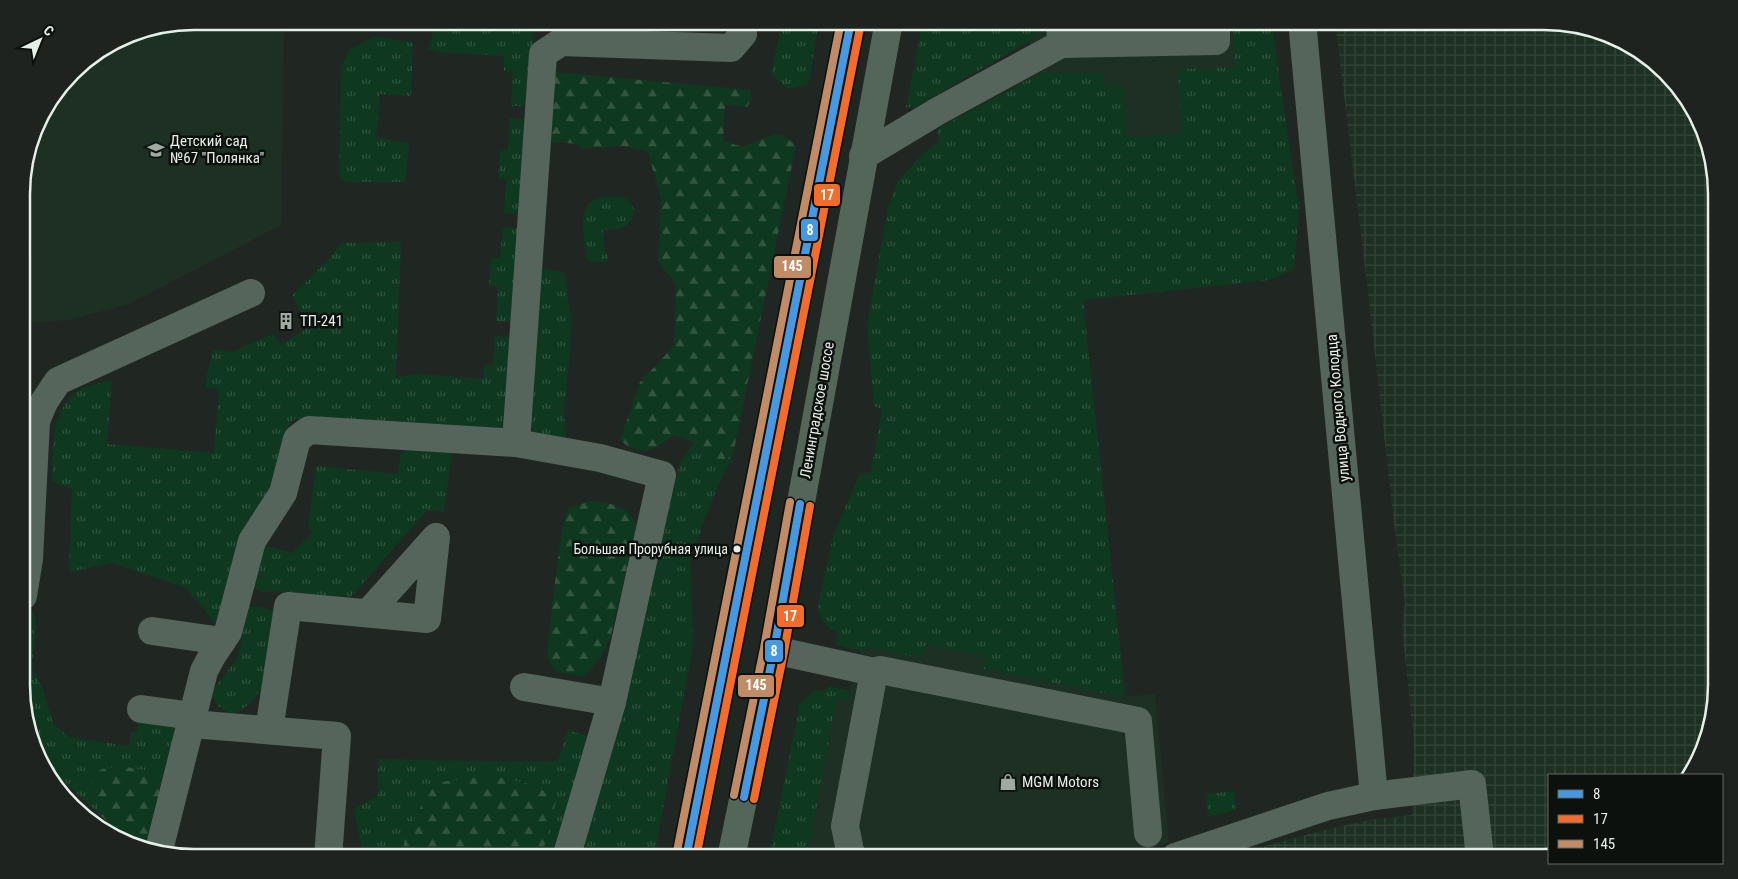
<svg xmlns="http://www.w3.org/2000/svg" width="1738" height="879" font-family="'Roboto Condensed',sans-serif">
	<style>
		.built { fill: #1e3024 }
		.industrial { fill: url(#industrial-grid) }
		.grass { fill: url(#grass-tufts) }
		.forest { fill: url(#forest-firs) }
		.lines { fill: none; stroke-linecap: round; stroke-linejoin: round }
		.minor { stroke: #56655b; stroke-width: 28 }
		.major { stroke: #536659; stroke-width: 28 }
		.bus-1-casing { stroke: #0c110d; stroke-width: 11 }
		.bus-2-casing { stroke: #0c110d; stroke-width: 11 }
		.bus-3-casing { stroke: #0c110d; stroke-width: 11 }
		.bus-1 { stroke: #4699e1; stroke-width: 8 }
		.bus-2 { stroke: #f36c2b; stroke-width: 8 }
		.bus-3 { stroke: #c18c65; stroke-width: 8 }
		.bus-dot { fill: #e7efe9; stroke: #0c110d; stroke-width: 2 }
		.labels { text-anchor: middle; stroke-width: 5; stroke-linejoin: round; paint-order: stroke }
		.bus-label { font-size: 14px; fill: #e7efe9; stroke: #0c110d; text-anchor: end }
		.poi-label { font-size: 15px; fill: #e7efe9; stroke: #0c110d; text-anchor: start }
		.street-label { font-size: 15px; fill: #e7efe9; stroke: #0c110d }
		.rim { fill: none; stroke: #e7efe9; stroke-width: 2.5 }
		.line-badge { stroke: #0c110d; stroke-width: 2 }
		.badge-label { font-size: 14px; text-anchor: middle; font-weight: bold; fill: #fff }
	</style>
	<defs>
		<pattern id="industrial-grid" width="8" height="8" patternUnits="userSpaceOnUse" patternTransform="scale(1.25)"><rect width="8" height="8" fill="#1e3024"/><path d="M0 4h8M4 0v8" fill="none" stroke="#344439"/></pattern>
		<pattern id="grass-tufts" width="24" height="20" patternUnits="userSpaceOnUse" patternTransform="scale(1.25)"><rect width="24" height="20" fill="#0f3820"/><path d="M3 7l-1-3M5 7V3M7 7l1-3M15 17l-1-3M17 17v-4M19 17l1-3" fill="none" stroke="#325540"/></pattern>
		<pattern id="forest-firs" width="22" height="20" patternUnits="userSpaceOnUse" patternTransform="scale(1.25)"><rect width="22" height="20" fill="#0f3820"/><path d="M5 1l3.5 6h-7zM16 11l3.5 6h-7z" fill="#325540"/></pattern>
	</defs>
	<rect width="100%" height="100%" fill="#202722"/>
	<g class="built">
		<polygon points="194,21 284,21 281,225 129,304 69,320 22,323 22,182 39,117 80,64 128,34"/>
		<polygon points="1040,21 1233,21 1234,67 1178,70 1181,134 1126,137 1104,86 1103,72 1040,73 1029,41 1038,30"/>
		<polygon points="926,645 986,656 984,669 1124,697 1155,694 1169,842 1121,858 807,858 837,699 846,700 860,651 871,648 923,657"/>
	</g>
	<polygon class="industrial" points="1335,21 1544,21 1620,39 1681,89 1715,172 1717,685 1699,761 1687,775 1549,775 1549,857 1237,857 1269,845 1320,831 1369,820 1412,815 1414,741 1402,630 1405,602 1394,523 1369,301"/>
	<g class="grass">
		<polygon points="437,21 531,21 534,25 528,106 511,106 513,72 504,71 504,56 440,52 428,49"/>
		<polygon points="541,21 731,21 728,27 719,30 542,23"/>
		<polygon points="782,21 819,21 810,77 807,85 788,89 771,74"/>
		<polygon points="923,21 1040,21 1038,30 1029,41 917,106 906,108"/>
		<polygon points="1233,21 1272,21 1281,91 1299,208 1294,270 1269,280 1083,300 1125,694 1124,697 983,669 985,656 926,645 923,658 871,648 860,651 836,645 838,632 830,629 821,618 818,605 834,533 860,474 871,472 882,409 874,406 867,325 888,208 898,181 923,154 939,142 937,129 1040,73 1104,72 1104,86 1124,85 1126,137 1181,134 1178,69 1234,67"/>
		<polygon points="375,36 413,43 411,96 380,94 376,137 407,143 409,148 405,182 348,182 339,178 341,67 350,49"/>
		<polygon points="510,118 528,119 522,214 504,213 506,179 498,179 500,151 508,151"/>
		<path d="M621 197 628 200 635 210C627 231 624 228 603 230L604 247 609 261 590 262 587 259C585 242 575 204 598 198 604 196 614 197 621 197Z"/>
		<polygon points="503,227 520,228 515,322 496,321 498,287 489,286 491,258 500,258"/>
		<path d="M401 242 396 377 418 374 483 379 484 364 493 365 495 336 514 337 504 427 494 431 293 419 286 430 274 488 220 629 186 588 112 563 69 572 72 489 52 482C54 451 49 411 78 391 86 385 102 383 112 380L107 444 214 453 219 389 206 387V378L213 349 231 352 273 334 280 345 310 327 292 296 330 258 341 243Z"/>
		<polygon points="539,267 564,273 571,318 570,352 564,411 566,441 534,433 528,421"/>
		<polygon points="694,442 717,466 733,454 712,500 690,560 693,645 654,858 574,858 619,706 680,463"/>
		<polygon points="406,450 452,450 444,512 427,510 351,597 277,591 263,592 250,586 260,545 287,551 291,554 313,532 308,528 316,466 398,474 401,454"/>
		<path d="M247 607H260L275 611C270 647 273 700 232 714 220 708 214 705 212 691L238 658Z"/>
		<polygon points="30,609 34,613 36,621 32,670 43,689 53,724 69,737 129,746 131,732 137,732 139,719 181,727 145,844 142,846 131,843 46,765 23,708 23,614 24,611"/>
		<polygon points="827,686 846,690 850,694 846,701 837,699 807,858 769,858 800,704 815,690 825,692"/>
		<polygon points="568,730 592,738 557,858 364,858 354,809 378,796 378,759 528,762 558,761"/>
		<polygon points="1234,791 1236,810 1208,817 1206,794"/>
	</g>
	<g class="forest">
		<path d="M553 72 750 90 752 99 747 107 725 105 723 141 743 147 775 134 785 136 796 146 733 454 717 466 705 462 693 442 674 435C653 450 643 459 620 440L640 382 674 346 676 284 658 262 661 199 648 152 623 146 583 149 576 144 548 141Z"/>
		<path d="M592 501C612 503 627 506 637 525L610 639 601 657 584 676 556 672 547 657 552 606 562 529 568 508Z"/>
		<polygon points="120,766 150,771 167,783 154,837 142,846 131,843 99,814 91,777 102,769"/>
		<polygon points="470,778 503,778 538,786 556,802 541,858 402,858 405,837 433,783"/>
	</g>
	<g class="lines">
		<g class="minor">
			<polyline points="1302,21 1374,796"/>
			<polyline points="1061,44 1216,41 1216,21"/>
			<polyline points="863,156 938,111 1061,44 1060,21"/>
			<polyline points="516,443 543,54 561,42 731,48 743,34 742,21"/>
			<polyline points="23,596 29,559 36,421 44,402 58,381 251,293"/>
			<polyline points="152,631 222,641"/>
			<polyline points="774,650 874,672"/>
			<polyline points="524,687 612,702"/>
			<polyline points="141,709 193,716"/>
			<polyline points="192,724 337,736 328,858"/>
			<polyline points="269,730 288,606 427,619 436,537 368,613"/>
			<polyline points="159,850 204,671 212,656 228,632 252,541 283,493 297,439 309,430 516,443 600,458 662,475 612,702 566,858"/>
			<polyline points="1175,857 1328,806 1374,796 1472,784 1480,857"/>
			<polyline points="853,858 850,851 845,826 874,672 880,670 1138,721 1148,833"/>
		</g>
		<g class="major">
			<polyline points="686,858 851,21"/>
			<polyline points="731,858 774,650 889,21"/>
		</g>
		<g class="bus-1-casing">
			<g id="bus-1">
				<polyline points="744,797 774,650 800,504"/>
				<polyline points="686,858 851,21"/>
			</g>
		</g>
		<g class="bus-2-casing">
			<g id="bus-2">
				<polyline points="754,799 784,652 810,506"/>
				<polyline points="696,858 861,23"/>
			</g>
		</g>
		<g class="bus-3-casing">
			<g id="bus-3">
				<polyline points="734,795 764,648 790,502"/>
				<polyline points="676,856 841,21"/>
			</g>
		</g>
		<use href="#bus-1" class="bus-1"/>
		<use href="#bus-2" class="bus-2"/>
		<use href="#bus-3" class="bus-3"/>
	</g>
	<defs>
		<g id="school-bare" transform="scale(1.35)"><path d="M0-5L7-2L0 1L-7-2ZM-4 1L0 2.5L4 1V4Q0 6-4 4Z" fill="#a1a9a3" stroke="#0c110d" stroke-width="2.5" paint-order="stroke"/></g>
		<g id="building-bare" transform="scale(1.35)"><path d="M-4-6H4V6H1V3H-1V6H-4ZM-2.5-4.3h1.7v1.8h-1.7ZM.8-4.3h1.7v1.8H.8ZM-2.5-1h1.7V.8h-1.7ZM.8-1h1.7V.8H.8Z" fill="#a1a9a3" stroke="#0c110d" stroke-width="2.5" paint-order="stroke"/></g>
		<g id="shop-bare" transform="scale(1.35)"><path d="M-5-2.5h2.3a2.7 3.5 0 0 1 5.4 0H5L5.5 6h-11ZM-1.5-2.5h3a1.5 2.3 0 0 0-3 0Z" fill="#a1a9a3" stroke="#0c110d" stroke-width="2.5" paint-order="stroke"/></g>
	</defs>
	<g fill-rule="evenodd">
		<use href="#school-bare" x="156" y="150"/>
		<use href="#building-bare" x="286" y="321"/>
		<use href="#shop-bare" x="1008" y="782"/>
	</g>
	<circle class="bus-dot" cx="737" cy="549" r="4.5"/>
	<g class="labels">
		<g class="bus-label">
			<text x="728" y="554">Большая Прорубная улица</text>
		</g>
		<g class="poi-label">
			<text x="170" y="146">Детский сад<tspan x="170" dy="17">№67 "Полянка"</tspan></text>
			<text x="300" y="326">ТП-241</text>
			<text x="1022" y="787">MGM Motors</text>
		</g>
		<g class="street-label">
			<text transform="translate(1338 408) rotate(-95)" y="5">улица Водного Колодца</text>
			<text transform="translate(817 410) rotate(-80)" y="5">Ленинградское шоссе</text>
		</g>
	</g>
	<path d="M0 0H1738V879H0ZM194 30H1544A164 164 0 0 1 1708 194V685A164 164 0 0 1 1544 849H194A164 164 0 0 1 30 685V194A164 164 0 0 1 194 30Z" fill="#1e231f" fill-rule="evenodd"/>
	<path class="rim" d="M194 30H1544A164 164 0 0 1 1708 194V685A164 164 0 0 1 1544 849H194A164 164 0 0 1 30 685V194A164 164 0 0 1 194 30Z"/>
	<g class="line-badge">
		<rect x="813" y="183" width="28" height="24" rx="5" fill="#f36c2b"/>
		<rect x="800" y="218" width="19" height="24" rx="5" fill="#4699e1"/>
		<rect x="773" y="255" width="39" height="24" rx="5" fill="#c18c65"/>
		<rect x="776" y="604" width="29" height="24" rx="5" fill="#f36c2b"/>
		<rect x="764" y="639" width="20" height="24" rx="5" fill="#4699e1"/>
		<rect x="737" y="674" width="38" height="24" rx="5" fill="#c18c65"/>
	</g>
	<g class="badge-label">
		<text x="827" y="200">17</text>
		<text x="810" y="235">8</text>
		<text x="792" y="271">145</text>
		<text x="790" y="621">17</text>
		<text x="774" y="656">8</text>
		<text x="756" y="690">145</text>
	</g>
	<rect x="1548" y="774" width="175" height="90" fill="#0c110d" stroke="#646a65"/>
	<rect x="1558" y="790" width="25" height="8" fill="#4699e1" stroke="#646a65"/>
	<text x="1593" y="799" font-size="15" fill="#e7efe9">8</text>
	<rect x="1558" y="815" width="25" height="8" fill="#f36c2b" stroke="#646a65"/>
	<text x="1593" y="824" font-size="15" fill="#e7efe9">17</text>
	<rect x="1558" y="840" width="25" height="8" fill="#c18c65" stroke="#646a65"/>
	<text x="1593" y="849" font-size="15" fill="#e7efe9">145</text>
	<g transform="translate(40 40) rotate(43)" stroke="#0c110d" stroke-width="4" paint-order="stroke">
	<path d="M0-4L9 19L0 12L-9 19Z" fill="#e7efe9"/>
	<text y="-8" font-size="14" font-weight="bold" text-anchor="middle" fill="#e7efe9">С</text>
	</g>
</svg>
